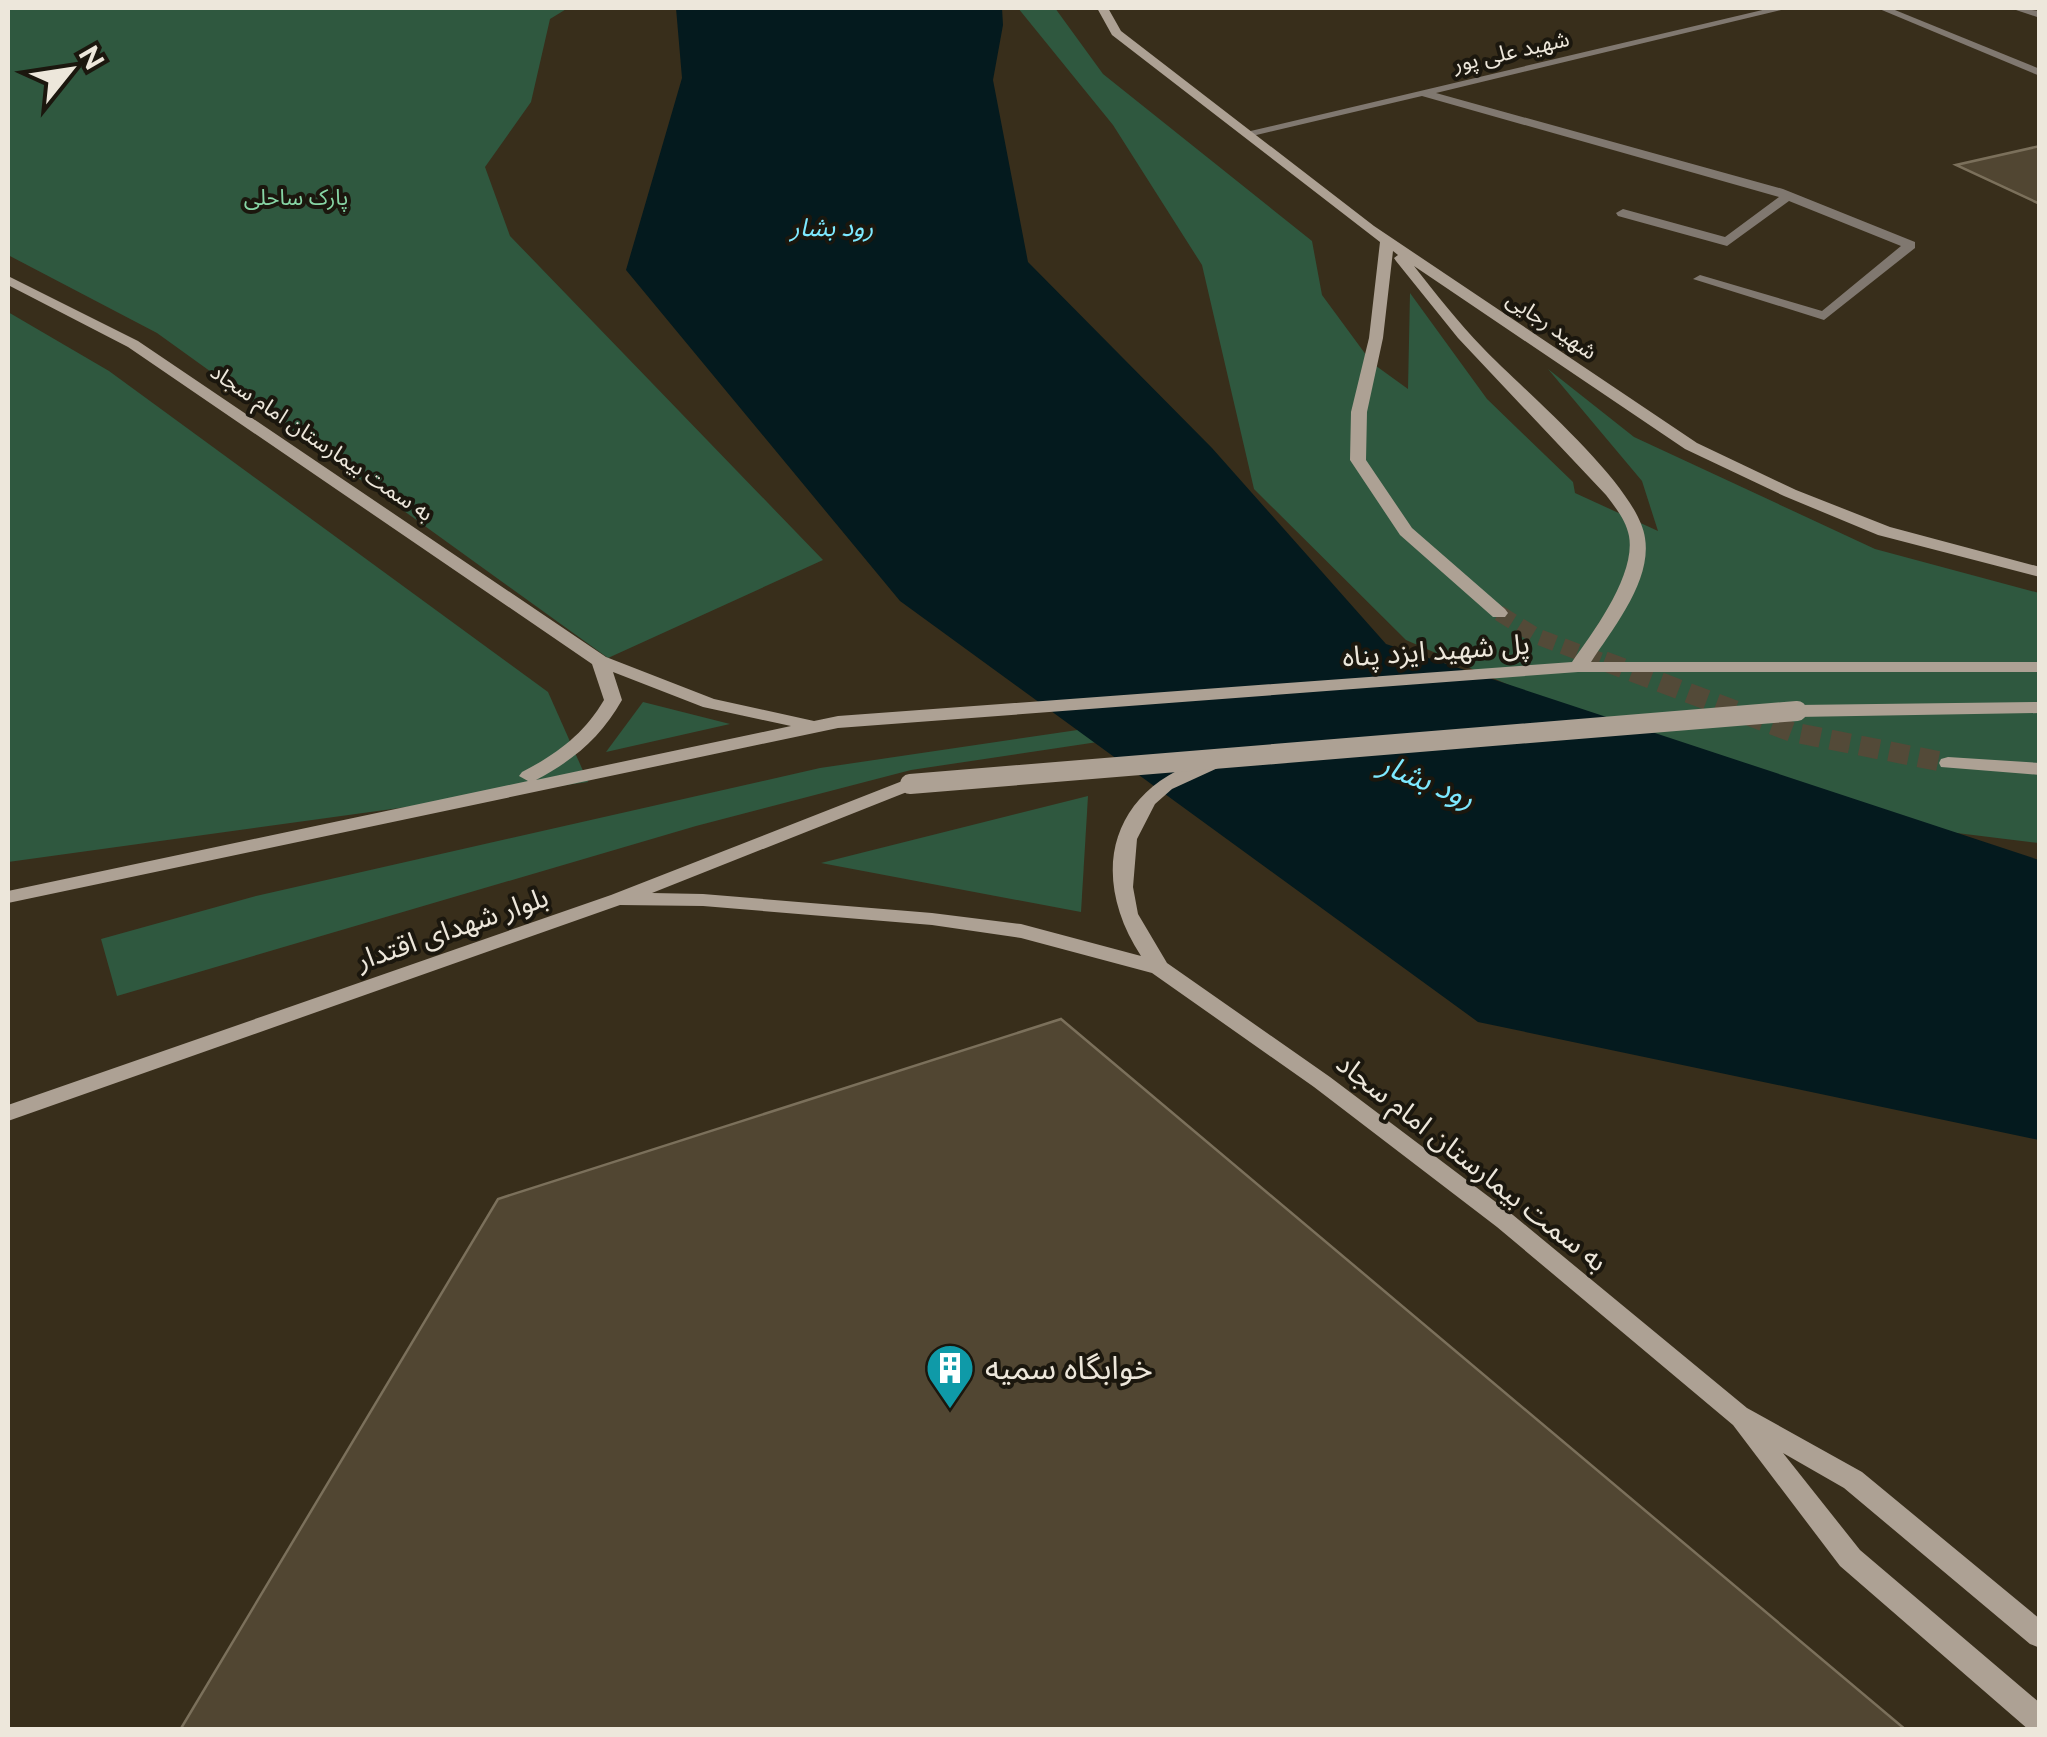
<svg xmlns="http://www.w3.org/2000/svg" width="2047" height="1737" font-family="Raleway,'Noto Sans Arabic',sans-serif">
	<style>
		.green { fill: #2f583f }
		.water { fill: #041a1e }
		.building { fill: #514632; stroke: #7b705b; stroke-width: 2.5 }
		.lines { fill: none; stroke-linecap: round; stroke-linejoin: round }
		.secondary-tunnel-far1 { stroke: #534a38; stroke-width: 16; stroke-dasharray: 16 8; stroke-linecap: butt }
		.secondary-tunnel { stroke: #534a38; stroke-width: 20; stroke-dasharray: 20 10; stroke-linecap: butt }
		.street { fill: #807870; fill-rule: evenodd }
		.secondary { fill: #ada194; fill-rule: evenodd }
		.secondary-bridge { stroke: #ada194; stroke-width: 20 }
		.labels { text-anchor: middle; stroke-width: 8; stroke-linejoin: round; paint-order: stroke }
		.far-street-label { font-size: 22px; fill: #ede7db; stroke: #1b170e }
		.far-park-label { font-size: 22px; fill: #87d5a5; stroke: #1b170e }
		.far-water-label { font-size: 25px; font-style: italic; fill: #7de9ff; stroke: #1b170e }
		.street-label { font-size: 28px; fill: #ede7db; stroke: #1b170e }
		.water-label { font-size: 30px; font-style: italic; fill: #7de9ff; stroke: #1b170e }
		.near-poi-label { font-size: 32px; fill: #ede7db; stroke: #1b170e; text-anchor: start }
	</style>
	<rect width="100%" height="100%" fill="#382e1b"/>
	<g class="green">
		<polygon points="8,8 568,8 550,19 531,102 485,167 510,236 823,560 608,658 157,333 8,255"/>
		<polygon points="1018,8 1055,8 1103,74 1312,241 1322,295 1372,363 1408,389 1410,293 1487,399 1573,482 1575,493 1658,531 1642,481 1548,369 1634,437 1875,549 2039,593 2039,843 1151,734 911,770 696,826 117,996 101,939 256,896 820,768 1139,721 1534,696 1406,640 1254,489 1202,265 1113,125"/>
		<polygon points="8,312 109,371 548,692 588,782 8,862"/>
		<polygon points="643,702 730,724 606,752"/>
		<polygon points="1088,796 1081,912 821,863"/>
	</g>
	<polygon class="water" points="676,8 1002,8 1003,25 993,80 1028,262 1212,448 1386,644 2039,860 2039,1140 1478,1022 900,601 626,270 682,78"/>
	<g class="building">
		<polygon points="2040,146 2040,204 1956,165"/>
		<polygon points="1061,1019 1906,1730 180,1730 498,1199"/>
	</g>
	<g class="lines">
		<polyline class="secondary-tunnel-far1" points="1499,613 1536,636 1610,664"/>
		<polyline class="secondary-tunnel" points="1604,661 1792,732 1948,763"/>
		<g class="street">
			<polygon points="1771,8 1789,8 1436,93 1783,189 1915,242 1915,248 1824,320 1693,279 1700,275 1822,311 1901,246 1789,201 1727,246 1618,216 1616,213 1623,209 1725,237 1779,197 1422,96 1248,137 1242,133"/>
			<polygon points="1877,8 1890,8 2040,69 2040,76"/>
			<polygon points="2015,8 2040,11 2040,18 2016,10"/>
		</g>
		<g class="secondary">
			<path d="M1097 8H1108L1121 31 1374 226 1697 443 1796 490 1890 527 2040 567V577L1878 535 1784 496 1685 449 1414 266C1436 294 1458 322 1483 348 1522 389 1638 485 1645 538 1652 581 1613 628 1591 662H2040V672H1578L838 728 8 903V891L528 781 519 776 522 772C557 754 584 734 604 700L592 664 128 347 8 285V276L138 341 606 657 714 699 814 721 838 716 1572 662C1594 631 1636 575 1629 536 1626 520 1615 507 1606 495L1458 338 1396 261 1394 258 1398 255 1393 251 1383 338 1367 412 1366 460 1412 528 1505 609 1508 613 1505 617H1493L1400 535 1350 460 1351 412 1369 338 1380 242 1112 35ZM613 672 703 707 791 726 536 780C574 760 601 737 622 700Z"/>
			<polygon points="2040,702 2040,713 1797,717 1788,711 1797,705"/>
			<path d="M1213 757 1220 759 1222 763 1220 767 1172 789 1155 804 1137 839 1133 887 1138 914 1167 963 1330 1077 1513 1215 1747 1408 1862 1472 2040 1619V1648L2030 1644 1844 1488 1783 1453 1860 1550 2040 1703V1730H2029L1840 1566 1733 1425 1497 1227 1314 1087 1152 973 1021 938 932 925 703 906 620 905 8 1121V1105L611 895 910 778 920 784 917 788 652 893 703 894 932 913 1021 924 1141 956C1086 872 1112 784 1213 757Z"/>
			<polygon points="1948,757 2040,763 2040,775 1941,767 1939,763 1941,759"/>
		</g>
		<polyline class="secondary-bridge" points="910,784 1797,711"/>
	</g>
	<defs>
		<g id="building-pin" transform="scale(2.5)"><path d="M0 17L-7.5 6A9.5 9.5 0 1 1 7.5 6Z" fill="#0f9aa8" stroke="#1b170e"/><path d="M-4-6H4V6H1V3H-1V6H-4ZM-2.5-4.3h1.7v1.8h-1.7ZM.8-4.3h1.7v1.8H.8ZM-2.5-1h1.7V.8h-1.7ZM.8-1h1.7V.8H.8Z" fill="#fff"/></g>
	</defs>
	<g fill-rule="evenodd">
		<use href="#building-pin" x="950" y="1368"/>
	</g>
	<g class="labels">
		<g class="far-street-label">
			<text transform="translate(1511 51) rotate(-13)" y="8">شهید علی پور</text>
			<text transform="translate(1552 325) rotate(34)" y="8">شهید رجایی</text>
			<text transform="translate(322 442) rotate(34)" y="8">به سمت بیمارستان امام سجاد</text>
		</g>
		<g class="far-park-label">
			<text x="296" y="205">پارک ساحلی</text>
		</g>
		<g class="far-water-label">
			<text x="832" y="236">رود بشار</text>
		</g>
		<g class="street-label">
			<text transform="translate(1436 650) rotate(-4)" y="10">پل شهید ایزد پناه</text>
			<text transform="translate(452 928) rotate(-19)" y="10">بلوار شهدای اقتدار</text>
			<text transform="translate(1472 1162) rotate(38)" y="10">به سمت بیمارستان امام سجاد</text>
		</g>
		<g class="water-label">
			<text transform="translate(1427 781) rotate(22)" y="10">رود بشار</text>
		</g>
		<g class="near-poi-label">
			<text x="985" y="1379">خوابگاه سمیه</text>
		</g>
	</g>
	<rect width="2047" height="1737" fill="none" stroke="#ede7db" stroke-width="20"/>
	<g transform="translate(70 70) rotate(60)" stroke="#1b170e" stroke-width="8" paint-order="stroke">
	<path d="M0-8L18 38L0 25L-18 38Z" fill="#ede7db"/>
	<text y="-15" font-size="28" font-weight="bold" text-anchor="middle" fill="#ede7db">N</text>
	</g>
</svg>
